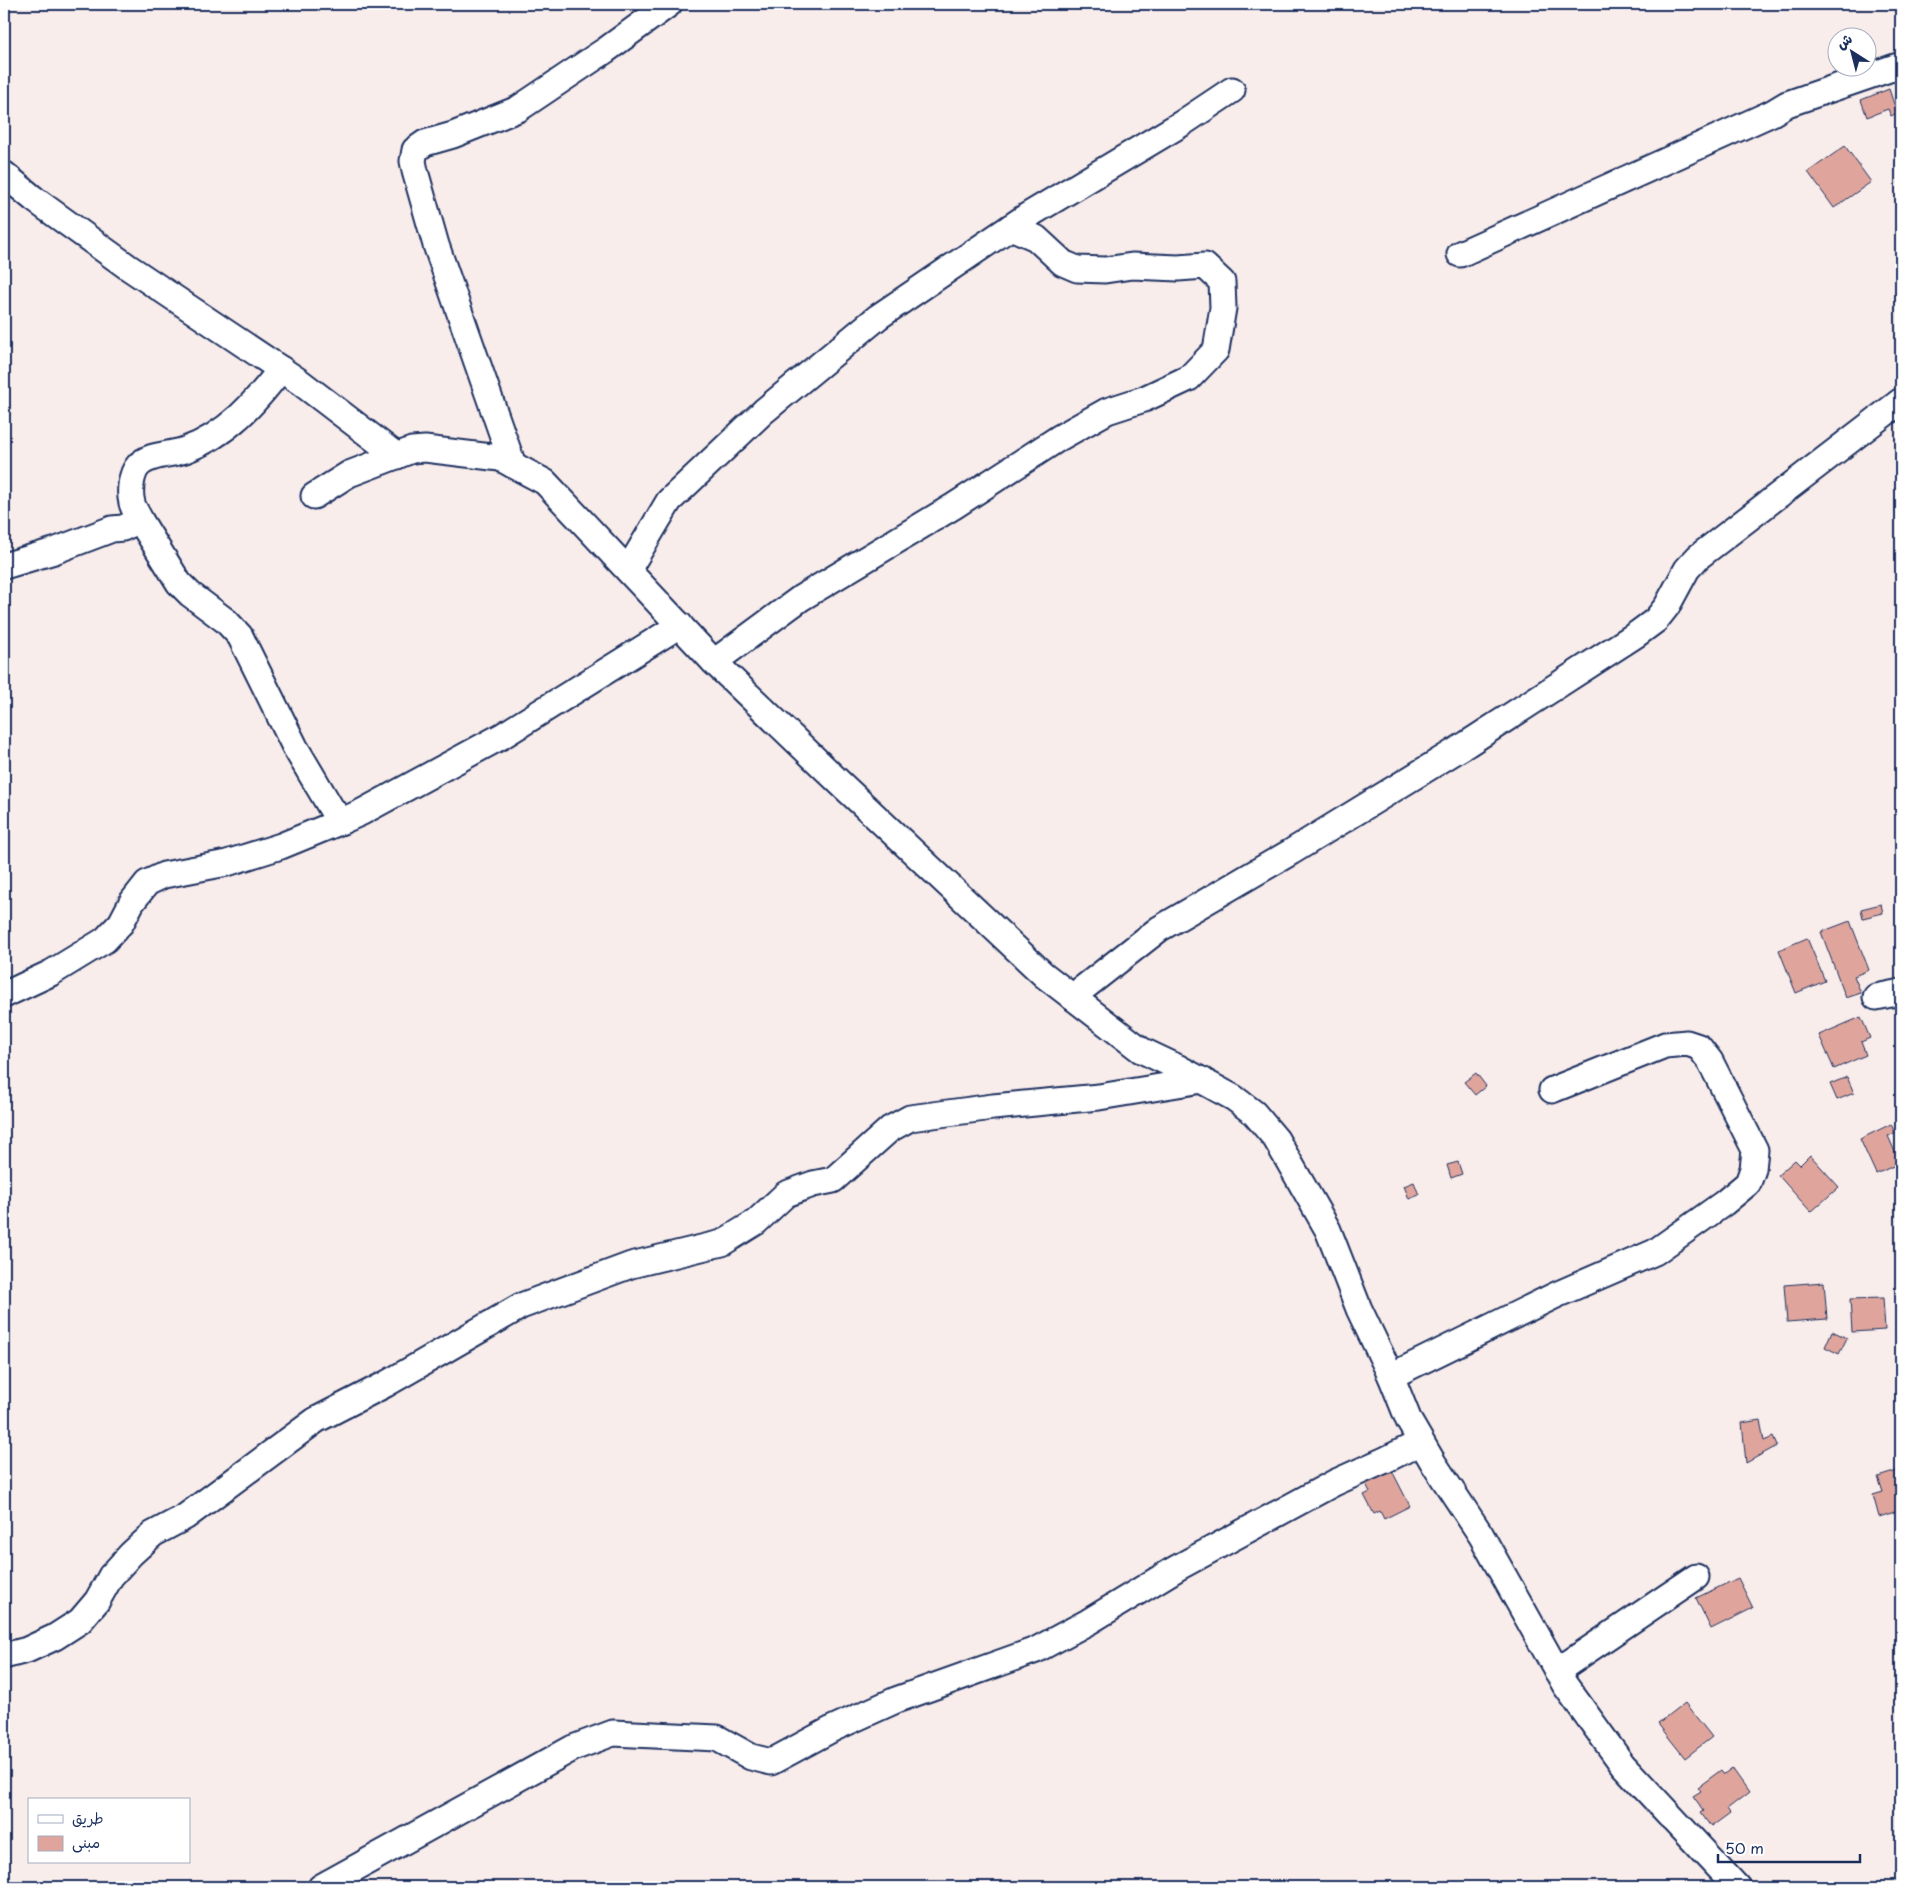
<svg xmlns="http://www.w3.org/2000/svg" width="1905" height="1891" font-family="'Playpen Sans','Playpen Sans Arabic',sans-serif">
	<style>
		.building { fill: #dfa59c; stroke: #1b2f5e }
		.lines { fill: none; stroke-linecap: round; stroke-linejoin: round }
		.minor-casing { stroke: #1b2f5e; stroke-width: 29 }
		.minor { stroke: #fff; stroke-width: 25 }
	</style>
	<rect width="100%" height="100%" fill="#f9edeb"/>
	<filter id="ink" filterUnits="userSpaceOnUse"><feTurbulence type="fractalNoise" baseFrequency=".02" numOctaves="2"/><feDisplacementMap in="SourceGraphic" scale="10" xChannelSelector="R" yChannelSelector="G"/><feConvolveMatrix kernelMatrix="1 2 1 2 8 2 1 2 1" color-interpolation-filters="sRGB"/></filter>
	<g filter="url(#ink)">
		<g class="building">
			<polygon points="1889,89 1897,113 1891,116 1888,109 1867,117 1861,100"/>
			<polygon points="1845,146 1871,182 1834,208 1808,172"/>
			<polygon points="1881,904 1883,913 1863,918 1861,909"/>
			<polygon points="1850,921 1869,970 1854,976 1861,993 1846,998 1821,932"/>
			<polygon points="1807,938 1825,981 1796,993 1779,950"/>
			<polygon points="1861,1017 1870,1038 1861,1042 1866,1055 1834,1069 1819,1035"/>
			<polygon points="1476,1073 1486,1086 1475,1095 1464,1082"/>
			<polygon points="1847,1077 1854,1093 1837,1100 1830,1084"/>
			<polygon points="1891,1124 1895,1133 1888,1136 1900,1163 1876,1174 1860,1139"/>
			<polygon points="1810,1155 1839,1187 1811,1212 1778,1175 1795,1160 1800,1165"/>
			<polygon points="1458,1162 1462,1174 1451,1178 1447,1165"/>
			<polygon points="1414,1182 1419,1195 1409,1199 1404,1186"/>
			<polygon points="1824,1282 1827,1319 1787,1322 1784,1285"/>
			<polygon points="1883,1298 1885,1330 1852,1332 1850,1299"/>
			<polygon points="1832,1331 1847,1338 1839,1354 1825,1347"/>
			<polygon points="1760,1420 1764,1441 1773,1437 1777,1446 1746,1463 1742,1423"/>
			<polygon points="1389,1465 1410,1506 1384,1519 1380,1511 1374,1514 1364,1495 1370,1492 1363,1478"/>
			<polygon points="1897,1471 1901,1486 1901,1510 1879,1517 1873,1495 1883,1492 1878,1477"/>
			<polygon points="1901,1529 1901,1547 1896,1530"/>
			<polygon points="1738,1578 1753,1608 1711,1629 1696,1598"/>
			<polygon points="1685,1703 1712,1737 1685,1758 1658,1724"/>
			<polygon points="1732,1768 1749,1792 1727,1809 1730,1813 1711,1827 1701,1813 1704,1811 1693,1796 1701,1791 1698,1787 1721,1770 1724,1774"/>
		</g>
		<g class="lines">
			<g class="minor-casing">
				<g id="minor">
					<polyline points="4,174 34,199 128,267 300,382 397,456"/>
					<polyline points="1460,254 1772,113 1787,104 1901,65"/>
					<polyline points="513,465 436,245 415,171 413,161 415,150 425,143 453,135 518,109 606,50 669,4"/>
					<polyline points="314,496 349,474 412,450 425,449 500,458 545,482 714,662 840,783 1044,975 1141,1050 1177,1067 1234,1098 1254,1113 1276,1139 1328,1230 1359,1309 1391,1376 1409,1421 1434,1464 1481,1535 1565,1685 1623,1765 1737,1887"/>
					<path d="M140 520C138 515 133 508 132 503 129 492 131 474 138 466 148 454 171 455 185 450 227 435 255 403 281 369"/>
					<polyline points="4,566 54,551 112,529 123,528 140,520 179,583 190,594 226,621 240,636 295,747 331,808 342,821 362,812 502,736 680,625"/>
					<polyline points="628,570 669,501 764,411 878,317 1027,216 1181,124 1232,90"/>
					<polyline points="714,662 801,598 954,506 1059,438 1107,411 1144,399 1189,378 1216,350 1223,308 1222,282 1205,266 1178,268 1132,266 1105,270 1077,269 1063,263 1036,238 1011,227"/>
					<polyline points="4,995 51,973 105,940 121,923 132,902 147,883 164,875 227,863 281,846 342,821"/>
					<polyline points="1072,997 1159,929 1291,852 1467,744 1637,634 1656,620 1667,606 1687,569 1698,557 1901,401"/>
					<polyline points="1876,997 1901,992"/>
					<polyline points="1391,1376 1556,1295 1655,1252 1724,1203 1748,1183 1753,1169 1755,1150 1710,1061 1699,1047 1687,1043 1665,1045 1552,1090"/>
					<polyline points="4,1656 27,1650 55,1637 80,1621 97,1601 111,1576 131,1554 153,1534 185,1517 316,1420 386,1384 521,1306 631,1265 722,1243 756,1222 786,1194 813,1184 833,1180 890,1129 910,1118 993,1107 1099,1097 1202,1080"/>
					<polyline points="1557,1671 1696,1577"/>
					<polyline points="321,1887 573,1748 613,1733 717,1738 751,1757 771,1762 834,1728 896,1700 1036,1650 1088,1622 1177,1568 1334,1483 1385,1460 1421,1442"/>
				</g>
			</g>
			<use href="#minor" class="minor"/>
		</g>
	</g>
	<rect width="1905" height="1891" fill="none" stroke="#fff" stroke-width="20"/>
	<rect x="10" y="10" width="1885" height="1871" fill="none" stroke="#1b2f5e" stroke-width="2" filter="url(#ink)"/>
	<rect x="28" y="1798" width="162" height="65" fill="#ffffff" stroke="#a4acbf"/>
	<rect x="38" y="1815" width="25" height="8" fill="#ffffff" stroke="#a4acbf"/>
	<text x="72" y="1824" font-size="15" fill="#1b2f5e">طريق</text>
	<rect x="38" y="1836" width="25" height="15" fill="#dfa59c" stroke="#a4acbf"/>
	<text x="72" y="1848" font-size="15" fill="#1b2f5e">مبنى</text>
	<g transform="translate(1852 52) rotate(324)"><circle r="24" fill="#ffffff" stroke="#a4acbf"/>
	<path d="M0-4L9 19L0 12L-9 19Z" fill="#1b2f5e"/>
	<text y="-8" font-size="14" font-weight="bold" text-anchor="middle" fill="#1b2f5e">ش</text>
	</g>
	<path d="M1718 1854v8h142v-8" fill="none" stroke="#1b2f5e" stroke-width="2.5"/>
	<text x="1725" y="1854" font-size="15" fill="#1b2f5e" stroke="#ffffff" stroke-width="4" paint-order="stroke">50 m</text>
</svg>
